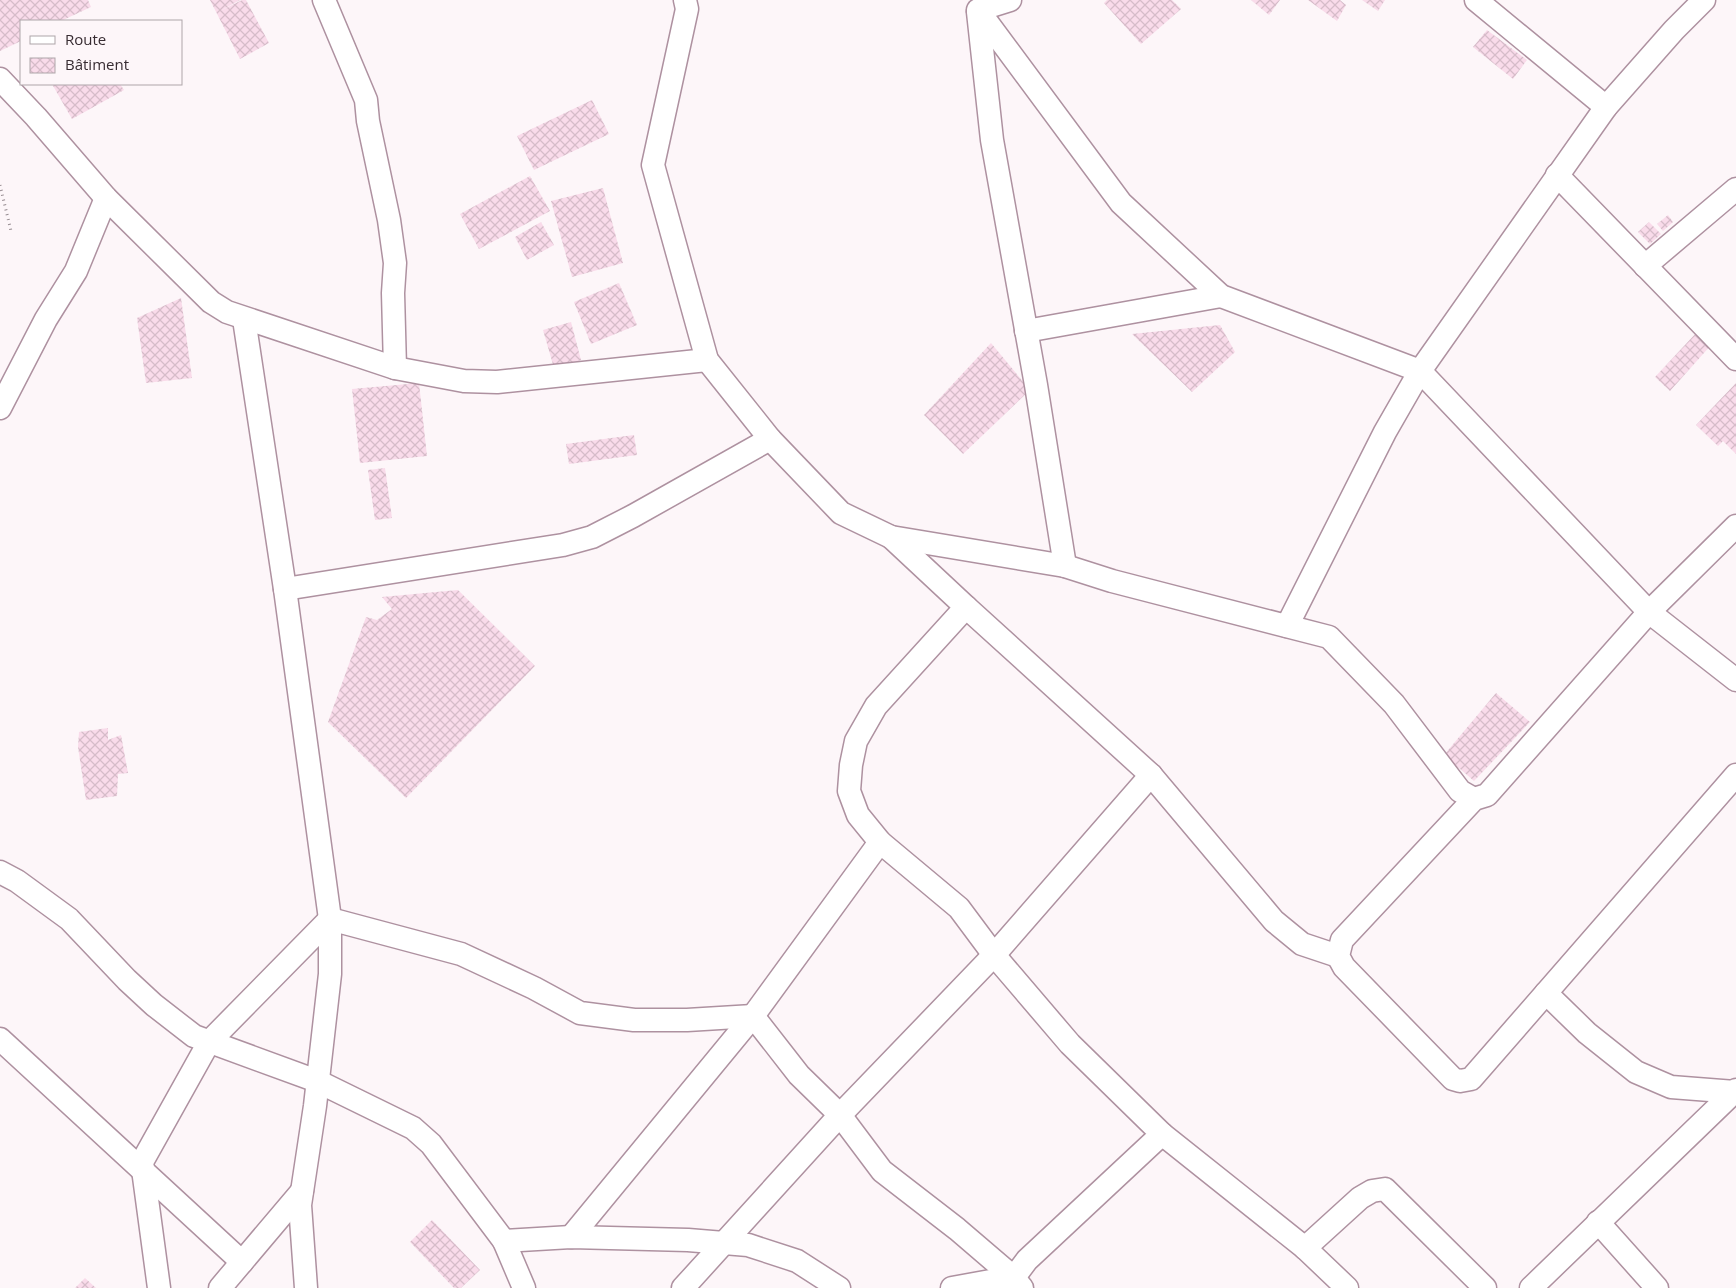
<svg xmlns="http://www.w3.org/2000/svg" width="1736" height="1288" font-family="'Open Sans',sans-serif">
	<style>
		.building { fill: url(#building-cross-hatch) }
		.lines { fill: none; stroke-linecap: round; stroke-linejoin: round }
		.street-casing { stroke: #ae91a0; stroke-width: 25 }
		.path { stroke: #958b90; stroke-width: 3; stroke-dasharray: 1 4; stroke-linecap: butt }
		.street { stroke: #fff; stroke-width: 22 }
	</style>
	<defs>
		<pattern id="building-cross-hatch" width="8" height="8" patternUnits="userSpaceOnUse" patternTransform="scale(1.25)"><rect width="8" height="8" fill="#f9dbea"/><path d="M0 0l8 8M0 8l8-8" fill="none" stroke="#d6bcc9"/></pattern>
	</defs>
	<rect width="100%" height="100%" fill="#fdf6f9"/>
	<g class="building">
		<polygon points="0,0 88,0 91,7 61,21 21,21 21,41 0,51"/>
		<polygon points="210,0 240,0 220,11 242,0 246,0 269,43 240,59"/>
		<polygon points="1107,0 1172,0 1181,9 1141,44 1104,3"/>
		<polygon points="1251,0 1280,0 1269,15"/>
		<polygon points="1308,0 1340,0 1346,5 1337,21"/>
		<polygon points="1362,0 1385,0 1378,11"/>
		<polygon points="1487,30 1527,60 1513,79 1473,47"/>
		<polygon points="52,84 120,84 124,90 72,119"/>
		<polygon points="592,100 609,134 534,170 517,136"/>
		<polygon points="530,176 550,211 479,249 460,214"/>
		<polygon points="603,188 623,263 572,277 551,201"/>
		<polygon points="1668,215 1673,222 1663,231 1657,224"/>
		<polygon points="541,222 554,245 527,260 515,237"/>
		<polygon points="1649,222 1661,234 1650,244 1638,232"/>
		<polygon points="619,283 637,325 591,344 574,302"/>
		<polygon points="181,298 192,378 146,383 137,318"/>
		<polygon points="571,322 581,360 554,368 543,330"/>
		<polygon points="1220,325 1235,352 1192,392 1132,334"/>
		<polygon points="1698,331 1712,344 1670,391 1655,377"/>
		<polygon points="991,343 1030,390 963,454 924,415"/>
		<polygon points="419,383 427,456 360,463 352,389"/>
		<polygon points="1736,383 1736,454 1723,441 1718,446 1696,425"/>
		<polygon points="634,435 637,455 569,464 566,444"/>
		<polygon points="385,468 392,518 375,520 368,470"/>
		<polygon points="458,590 535,666 406,798 328,722 366,617 377,620 392,609 382,597"/>
		<polygon points="1496,693 1530,722 1474,781 1444,755"/>
		<polygon points="108,728 108,740 121,735 128,773 118,774 117,796 86,800 78,747 79,732"/>
		<polygon points="432,1220 480,1270 461,1288 454,1288 410,1242"/>
		<polygon points="85,1278 96,1288 75,1288"/>
	</g>
	<g class="lines">
		<g class="street-casing">
			<g id="street">
				<polyline points="324,0 366,100 368,121 389,220 395,263 393,293 395,368"/>
				<polyline points="685,0 687,9 653,165 707,360 770,439"/>
				<polyline points="1010,0 978,10 1121,203 1221,296 1420,371 1649,612 1736,526"/>
				<polyline points="1476,0 1606,107"/>
				<polyline points="978,12 992,140 1036,385 1065,566"/>
				<polyline points="0,79 36,117 106,198 211,302 227,312 395,368 464,381 497,382 707,360"/>
				<polyline points="1557,175 1736,359"/>
				<polyline points="1645,266 1736,189"/>
				<polyline points="244,319 285,589 330,919 330,974 315,1106 300,1205 306,1288"/>
				<polyline points="1026,331 1221,296"/>
				<polyline points="0,408 46,319 76,271 106,198"/>
				<polyline points="891,537 966,607 876,706 856,741 851,765 849,791 858,815 880,842 959,908 994,955 1070,1044 1162,1134 1027,1260 1006,1288"/>
				<polyline points="285,589 563,545 592,537 633,516 770,439 841,513 891,537 1065,566 1112,581 1329,637 1394,704 1460,791 1474,799"/>
				<polyline points="966,607 1151,775 1274,921 1302,944 1338,956"/>
				<polyline points="1287,626 1385,432 1420,371 1606,107 1674,30 1704,0"/>
				<polyline points="1736,680 1649,612 1487,795 1474,799 1342,940 1338,956 1344,967 1453,1079 1460,1081 1471,1079 1736,775"/>
				<polyline points="0,872 17,881 69,919 127,980 154,1005 194,1036 317,1081 413,1128 431,1144 504,1241 524,1288"/>
				<polyline points="1546,993 1587,1033 1636,1072 1671,1087 1736,1092"/>
				<polyline points="0,1039 242,1262"/>
				<polyline points="1162,1134 1305,1248 1347,1288"/>
				<polyline points="1598,1222 1657,1288"/>
				<polyline points="571,1237 753,1016 880,842"/>
				<polyline points="504,1241 571,1237 688,1240 748,1245 797,1261 839,1288"/>
				<polyline points="1305,1248 1360,1198 1372,1191 1385,1189 1485,1288"/>
				<polyline points="159,1288 142,1162 209,1042 330,919 461,954 534,988 580,1013 634,1020 687,1020 753,1016 799,1075 840,1115 882,1171 957,1229 1013,1277 1022,1288"/>
				<polyline points="220,1288 302,1191"/>
				<polyline points="683,1288 840,1115 994,955 1151,775"/>
				<polyline points="952,1288 1013,1277"/>
				<polyline points="1531,1288 1736,1090"/>
			</g>
		</g>
		<polyline class="path" points="0,185 11,231"/>
		<use href="#street" class="street"/>
	</g>
	<rect x="20" y="20" width="162" height="65" fill="#fdf6f9" stroke="#aea5a9"/>
	<rect x="30" y="36" width="25" height="8" fill="#ffffff" stroke="#aea5a9"/>
	<text x="65" y="45" font-size="15" fill="#372c32">Route</text>
	<rect x="30" y="58" width="25" height="15" fill="url(#building-cross-hatch)" stroke="#aea5a9"/>
	<text x="65" y="70" font-size="15" fill="#372c32">Bâtiment</text>
</svg>
